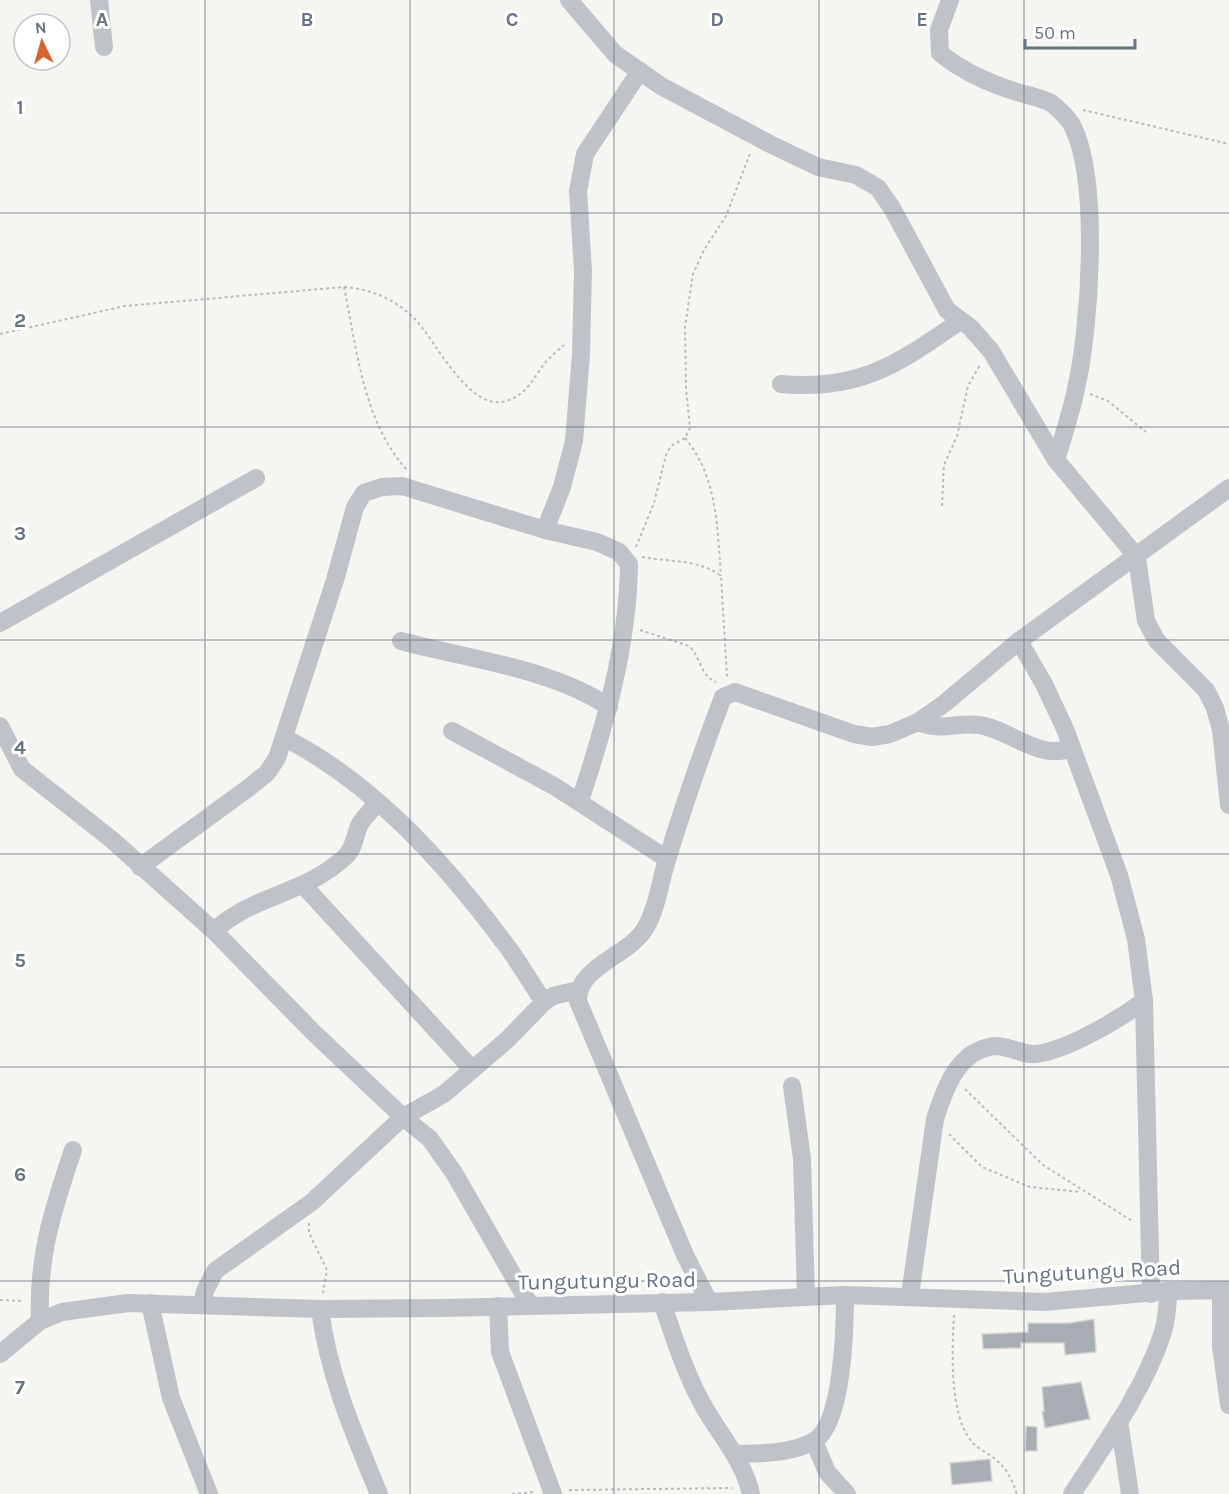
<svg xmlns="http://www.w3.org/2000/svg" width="1229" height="1494" font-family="Karla,sans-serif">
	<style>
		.building { fill: #a7adb3; stroke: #d6d7d5; stroke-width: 1.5 }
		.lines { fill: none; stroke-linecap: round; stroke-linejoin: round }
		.path { stroke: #b9bbbe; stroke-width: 2; stroke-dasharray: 3 3; stroke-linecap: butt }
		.minor { stroke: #bfc2c6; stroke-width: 18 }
		.grid { fill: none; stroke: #677381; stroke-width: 1.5; stroke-opacity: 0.55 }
		.labels { text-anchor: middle; stroke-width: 6; stroke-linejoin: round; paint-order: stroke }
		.street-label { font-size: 22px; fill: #677381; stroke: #fff }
		.grid-label { font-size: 20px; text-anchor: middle; font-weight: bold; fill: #677381; stroke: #fff; stroke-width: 6; stroke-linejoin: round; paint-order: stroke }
	</style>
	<rect width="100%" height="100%" fill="#f5f5f2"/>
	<g class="building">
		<polygon points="1094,1319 1096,1352 1065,1355 1064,1343 1021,1343 1021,1348 983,1349 982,1334 1028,1332 1028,1323 1069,1323"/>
		<polygon points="1081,1382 1090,1419 1045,1428 1042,1411 1044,1411 1042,1387"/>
		<polygon points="1026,1426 1037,1427 1037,1451 1025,1451"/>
		<polygon points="990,1459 992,1481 952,1485 950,1463"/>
	</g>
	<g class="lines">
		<g class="path">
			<polyline points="1083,110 1229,144"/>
			<path d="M344 287C357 349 363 423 408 471"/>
			<path d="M0 334 125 306 344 287C371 289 394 299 414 318 436 340 470 416 509 400 526 394 534 378 544 364 550 357 557 351 564 345"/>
			<polyline points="1090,394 1108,401 1146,432"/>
			<path d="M685 438C718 478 717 527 721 576"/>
			<polyline points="942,506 944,465 957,436 968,386 980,365"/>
			<polyline points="636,547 654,503 666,455 671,446 685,438 690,428 686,388 685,327 693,274 704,250 726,216 751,151"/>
			<path d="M642 557C668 562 699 559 721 576L727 677"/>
			<path d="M640 630 689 646C701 657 700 676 716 682"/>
			<polyline points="965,1089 1043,1165 1134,1222"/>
			<polyline points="949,1134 982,1167 1030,1187 1081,1192"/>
			<polyline points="309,1223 309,1233 327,1270 323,1293"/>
			<polyline points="0,1300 24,1301"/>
			<path d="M954 1315C952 1351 949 1415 972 1442 978 1449 988 1453 995 1459 1007 1468 1012 1480 1017 1494"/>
			<polyline points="569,1490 732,1488"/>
			<polyline points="512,1494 534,1492"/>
		</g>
		<g class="minor">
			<polyline points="99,0 104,47"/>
			<polyline points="569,0 615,54 661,86 770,144 818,167 856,175 878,188 892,208 947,310 970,327 991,351 1056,460 1137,557 1146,621 1157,641 1206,690 1215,708 1221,730 1229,805"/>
			<path d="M950 0 939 30 940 53C963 72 988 83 1017 92 1027 95 1042 98 1051 103 1058 108 1070 120 1073 127 1100 183 1090 328 1076 389 1071 413 1063 437 1056 460"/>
			<path d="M781 384C860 391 898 364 960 321"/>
			<polyline points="545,530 562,487 574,441 581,354 583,271 578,191 585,154 640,71"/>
			<polyline points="0,623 256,478"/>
			<path d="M401 641C467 659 552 668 609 707"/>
			<polyline points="1019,641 1044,684 1065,729 1119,875 1136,939 1144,1001 1151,1294"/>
			<path d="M918 722C945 732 954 722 978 725 1011 729 1037 761 1072 748"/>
			<polyline points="0,726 22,769 111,839 214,931 314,1033 403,1117 430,1139 454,1173 530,1305"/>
			<polyline points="452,731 554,786 667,859"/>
			<path d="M285 738C373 783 444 862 503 941 518 960 530 982 544 1002"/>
			<path d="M140 867 247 789 267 773 277 758 335 580 355 507 364 493 382 487 402 486 545 530 597 542 619 552 629 564C628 646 605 725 580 801"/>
			<polyline points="304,886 472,1069"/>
			<path d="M214 931C254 894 304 895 345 857 355 848 354 836 360 824 364 817 372 810 377 803"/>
			<polyline points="792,1086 802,1159 806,1296"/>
			<polyline points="1221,1290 1221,1346 1229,1405"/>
			<path d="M910 1295 935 1119C945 1088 958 1049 996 1046 1009 1046 1022 1055 1036 1054 1068 1050 1118 1020 1144 1001"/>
			<path d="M662 1302C674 1337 685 1373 703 1405 720 1436 743 1459 751 1494"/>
			<path d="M709 1302 685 1255 578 1001C577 966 630 956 646 927 658 906 660 880 668 857 684 804 703 750 723 697L735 692 854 734 872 737 890 734 918 722 945 703 1019 641 1229 488"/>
			<polyline points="150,1303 171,1398 209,1494"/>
			<polyline points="202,1305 205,1291 215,1271 312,1202 403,1117 444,1094 508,1039 544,1002 553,996 578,990"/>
			<polyline points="498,1306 500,1352 553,1494"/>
			<path d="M320 1309C328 1374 354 1434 379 1494"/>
			<path d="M40 1321C37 1258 53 1209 73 1150"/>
			<polyline points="0,1354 40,1321 62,1312 128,1303 320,1309 442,1308 709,1302 845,1295 1044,1302 1169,1291 1229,1290"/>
			<polyline points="1119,1421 1130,1494"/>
			<polyline points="814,1441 827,1472 847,1494"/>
			<path d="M736 1454C761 1453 791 1454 814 1441 843 1424 845 1327 845 1295"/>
			<path d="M1072 1494C1105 1443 1144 1391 1163 1332 1167 1319 1167 1304 1169 1291"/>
		</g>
	</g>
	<path class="grid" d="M205 0V1494M410 0V1494M614 0V1494M819 0V1494M1024 0V1494M0 213H1229M0 427H1229M0 640H1229M0 854H1229M0 1067H1229M0 1281H1229"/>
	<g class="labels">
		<g class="street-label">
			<text transform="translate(1092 1271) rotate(-3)" y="8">Tungutungu Road</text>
			<text transform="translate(607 1280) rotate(-1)" y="8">Tungutungu Road</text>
		</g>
	</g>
	<g class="grid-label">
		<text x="102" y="26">A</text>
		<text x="307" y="26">B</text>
		<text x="512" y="26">C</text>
		<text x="717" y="26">D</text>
		<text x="922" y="26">E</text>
		<text x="20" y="114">1</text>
		<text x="20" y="327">2</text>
		<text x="20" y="540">3</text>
		<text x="20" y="754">4</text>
		<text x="20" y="967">5</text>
		<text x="20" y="1181">6</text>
		<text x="20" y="1394">7</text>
	</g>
	<g transform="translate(42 42) rotate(355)"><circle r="28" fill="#ffffff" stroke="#c2c7cd" stroke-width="1.5"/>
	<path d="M0-4.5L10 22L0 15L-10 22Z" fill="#d46633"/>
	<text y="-9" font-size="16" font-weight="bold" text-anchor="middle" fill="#677381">N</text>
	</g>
	<path d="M1025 39v9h110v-9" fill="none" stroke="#677381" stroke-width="3"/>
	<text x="1034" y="39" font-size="18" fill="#677381" stroke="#ffffff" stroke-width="4.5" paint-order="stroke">50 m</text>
</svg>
